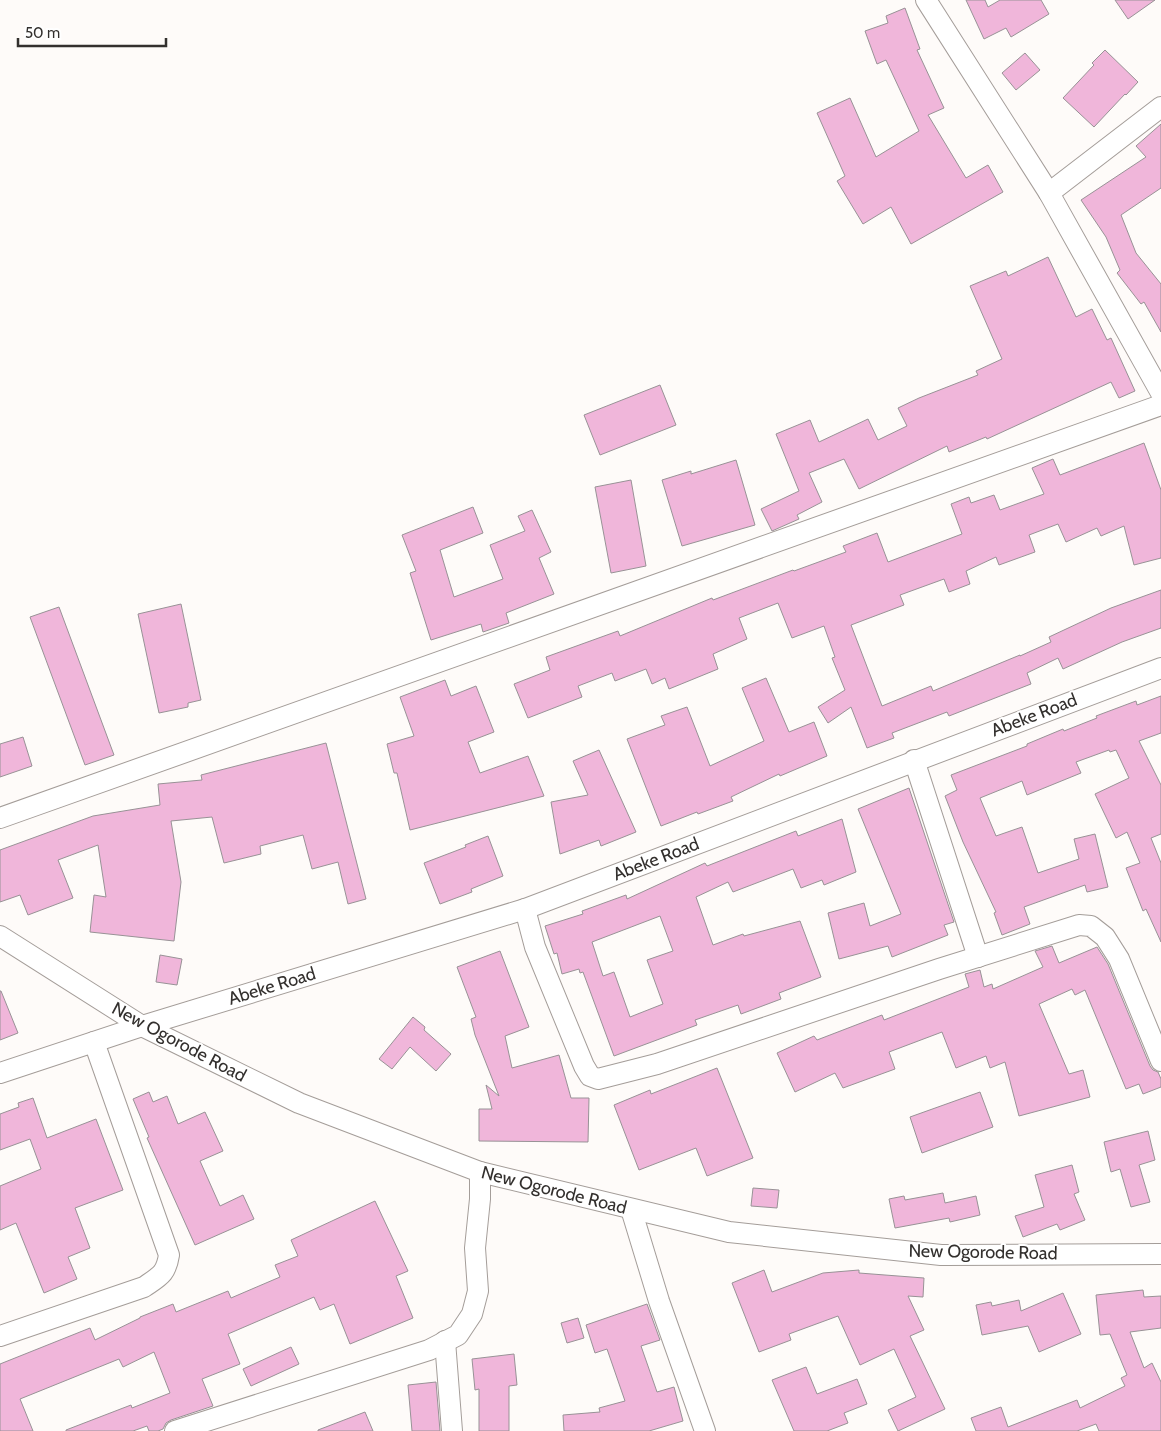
<svg xmlns="http://www.w3.org/2000/svg" width="1161" height="1431" font-family="Cabin,sans-serif">
	<style>
		.building { fill: #f0b6da; stroke: #989296; fill-rule: evenodd }
		.lines { fill: none; stroke-linecap: round; stroke-linejoin: round }
		.minor-casing { stroke: #a49d99; stroke-width: 22 }
		.minor { stroke: #fff; stroke-width: 20 }
		.labels { text-anchor: middle; stroke-width: 4; stroke-linejoin: round; paint-order: stroke }
		.street-label { font-size: 18px; fill: #33302e; stroke: #fff }
	</style>
	<rect width="100%" height="100%" fill="#fefbf9"/>
	<g class="building">
		<polygon points="966,0 985,0 988,7 1000,0 1041,0 1049,14 1011,37 1006,28 984,39"/>
		<polygon points="1115,0 1155,0 1128,19"/>
		<polygon points="905,8 920,49 917,50 944,108 928,115 966,178 988,165 1003,192 911,244 891,207 863,224 837,181 845,176 817,113 850,98 876,157 919,131 886,60 877,64 865,31 888,23 886,16"/>
		<polygon points="1105,50 1138,82 1126,95 1125,94 1094,127 1063,98 1094,65 1092,63"/>
		<polygon points="1025,53 1040,70 1016,90 1002,73"/>
		<polygon points="1161,124 1161,188 1121,215 1136,253 1161,284 1161,332 1144,302 1141,304 1117,273 1120,270 1106,237 1081,200 1146,157 1136,146"/>
		<polygon points="1048,257 1076,317 1092,309 1107,340 1111,338 1135,391 1119,398 1111,382 987,439 986,437 949,452 947,446 859,489 844,459 809,473 822,502 797,515 799,519 772,531 761,509 799,491 776,434 810,420 819,442 868,419 878,440 907,426 898,408 919,398 978,375 976,371 1002,359 970,286 1006,271 1008,276"/>
		<polygon points="660,385 676,425 600,455 584,415"/>
		<polygon points="1144,443 1161,490 1161,558 1134,565 1124,526 1101,536 1097,528 1066,542 1058,524 1029,535 1035,552 999,565 996,557 966,571 970,584 949,592 944,579 900,595 904,605 851,625 882,706 931,686 933,691 1020,655 1020,656 1051,642 1049,637 1111,608 1161,590 1161,628 1122,642 1063,669 1058,658 1027,673 1031,684 949,716 947,712 892,733 894,738 867,748 851,707 828,723 818,707 845,690 832,658 835,657 824,626 792,638 778,603 739,618 747,639 713,654 718,669 669,689 665,678 652,684 646,669 615,681 612,673 578,686 582,697 528,718 514,684 550,670 546,657 618,631 620,636 712,598 713,600 793,570 794,571 846,552 843,546 877,533 888,562 962,534 951,504 969,497 971,503 994,495 1000,510 1044,494 1032,468 1053,459 1060,475"/>
		<polygon points="736,460 755,525 682,546 662,480 691,471 691,474"/>
		<polygon points="631,480 646,566 611,573 595,487"/>
		<polygon points="473,507 483,533 440,550 454,597 503,579 490,545 525,531 518,516 532,510 551,552 539,558 554,594 506,613 509,623 483,632 481,624 431,640 410,573 416,571 402,535"/>
		<polygon points="181,604 201,700 188,703 188,707 159,713 138,614"/>
		<polygon points="59,607 114,755 85,765 30,617"/>
		<polygon points="766,678 789,732 814,722 827,756 780,776 779,774 731,797 733,801 698,814 697,812 661,826 627,739 665,725 661,716 687,707 710,766 764,741 742,688"/>
		<polygon points="445,680 451,696 476,686 494,732 468,742 480,773 528,756 544,796 410,830 397,773 394,773 387,744 414,736 400,697"/>
		<polygon points="1161,696 1161,733 1139,741 1161,785 1161,834 1151,838 1161,863 1161,942 1146,909 1143,911 1126,868 1140,863 1127,832 1116,838 1095,794 1129,778 1116,750 1110,752 1109,750 1076,762 1081,773 1027,795 1022,781 980,798 996,836 1022,827 1038,873 1079,859 1074,839 1095,834 1108,887 1087,892 1085,885 1024,907 1030,924 1002,935 994,913 996,912 963,842 945,796 957,790 951,775 1027,746 1027,744 1063,729 1064,731 1097,718 1096,716 1136,701 1137,705"/>
		<polygon points="23,737 32,766 0,777 0,744"/>
		<polygon points="326,743 366,899 348,904 338,862 312,869 303,835 260,846 261,854 224,863 212,817 171,821 181,882 174,941 90,932 94,895 106,897 98,845 58,860 73,898 28,915 20,895 0,902 0,850 93,816 160,805 158,784 202,780 201,775"/>
		<polygon points="599,750 636,832 601,846 599,840 560,854 551,802 588,795 573,761"/>
		<polygon points="909,788 954,922 944,925 948,935 892,957 888,946 839,959 828,913 864,903 870,926 901,914 858,809"/>
		<path d="M842 819 856 872 824 885 822 880 801 888 793 869 733 892 728 882 696 897 713 945 743 934 744 936 800 921 821 977 779 993 781 999 741 1014 738 1005 695 1020 697 1025 614 1056 583 972 580 973 579 969 562 974 557 953 554 954 545 926 583 914 582 911 626 895 627 899 705 863 707 866 796 831 798 836ZM660 916 673 951 647 960 663 1004 630 1017 614 972 603 976 592 942Z"/>
		<polygon points="488,836 503,876 471,889 472,892 440,904 424,863 466,847 465,845"/>
		<polygon points="1052,946 1059,963 1097,947 1108,964 1150,1066 1153,1070 1158,1072 1161,1079 1161,1087 1143,1094 1139,1084 1126,1089 1085,990 1075,995 1072,989 1039,1004 1069,1074 1083,1070 1090,1097 1019,1116 1005,1062 990,1068 986,1056 956,1068 942,1032 889,1052 895,1069 843,1088 835,1073 795,1092 777,1053 814,1036 817,1040 882,1015 884,1020 969,987 965,974 980,970 984,987 992,984 993,989 1043,967 1035,951"/>
		<polygon points="500,951 529,1027 505,1036 512,1068 559,1055 571,1098 589,1098 588,1142 479,1141 479,1109 492,1109 486,1085 499,1096 475,1035 471,1019 476,1017 457,967"/>
		<polygon points="160,955 182,959 177,985 156,982"/>
		<polygon points="0,991 1,991 18,1033 0,1040"/>
		<polygon points="413,1017 425,1027 424,1030 451,1054 436,1071 410,1047 392,1069 379,1059"/>
		<polygon points="717,1068 753,1158 707,1176 696,1148 639,1170 614,1105 650,1090 651,1094"/>
		<polygon points="149,1092 153,1102 167,1096 178,1124 205,1112 223,1151 200,1161 220,1206 243,1195 254,1219 195,1245 147,1138 149,1137 133,1099"/>
		<polygon points="980,1092 993,1127 922,1153 910,1117"/>
		<polygon points="33,1098 47,1138 96,1119 123,1190 75,1208 90,1248 68,1257 77,1279 44,1293 16,1223 0,1230 0,1186 41,1169 30,1139 0,1150 0,1114 19,1107 18,1103"/>
		<polygon points="1148,1131 1155,1160 1139,1165 1150,1202 1131,1207 1120,1169 1111,1172 1104,1142"/>
		<polygon points="1072,1165 1079,1192 1074,1194 1085,1220 1060,1230 1057,1224 1023,1237 1015,1216 1044,1207 1035,1175"/>
		<polygon points="753,1188 779,1190 777,1208 751,1206"/>
		<polygon points="943,1193 945,1203 976,1196 980,1215 950,1222 949,1218 895,1228 889,1199 904,1196 905,1200"/>
		<polygon points="375,1201 408,1271 396,1276 413,1318 350,1344 334,1304 320,1310 314,1297 228,1334 240,1364 202,1379 213,1406 171,1420 166,1423 163,1429 158,1431 149,1431 147,1426 133,1431 66,1431 66,1430 131,1405 132,1408 170,1393 154,1352 123,1367 119,1359 20,1399 33,1431 0,1431 0,1364 90,1328 95,1340 140,1318 140,1317 173,1304 176,1312 228,1291 231,1298 280,1277 275,1265 298,1256 291,1240"/>
		<polygon points="764,1270 772,1292 823,1273 859,1270 859,1273 924,1278 923,1297 908,1296 924,1330 910,1336 945,1409 898,1431 888,1410 916,1397 894,1349 860,1365 838,1316 789,1334 791,1340 759,1352 732,1283"/>
		<polygon points="1143,1290 1144,1297 1161,1296 1161,1328 1130,1332 1144,1368 1152,1363 1161,1382 1161,1431 1099,1431 1096,1424 1077,1431 976,1431 971,1418 1001,1407 1008,1427 1077,1400 1080,1408 1125,1386 1121,1378 1127,1375 1110,1334 1100,1335 1096,1295"/>
		<polygon points="1063,1293 1081,1334 1039,1352 1028,1326 982,1335 976,1305 991,1302 992,1306 1019,1300 1021,1311"/>
		<polygon points="647,1304 660,1340 641,1346 657,1392 674,1387 683,1421 649,1431 564,1431 563,1415 600,1412 599,1408 625,1401 607,1349 595,1353 586,1325"/>
		<polygon points="578,1318 584,1338 567,1343 561,1323"/>
		<polygon points="291,1347 299,1364 251,1386 243,1369"/>
		<polygon points="514,1354 517,1385 509,1386 509,1431 479,1431 479,1389 475,1390 472,1359"/>
		<polygon points="806,1367 817,1394 857,1379 867,1404 844,1413 848,1423 827,1431 794,1431 772,1380"/>
		<polygon points="436,1382 440,1431 412,1431 408,1385"/>
		<polygon points="365,1412 373,1431 318,1431 318,1430"/>
	</g>
	<g class="lines">
		<g class="minor-casing">
			<g id="minor">
				<polyline points="926,0 1049,193 1161,393"/>
				<polyline points="1049,193 1161,107"/>
				<polyline points="914,760 978,957"/>
				<polyline points="0,818 1161,405"/>
				<polyline points="525,909 535,947 584,1066 590,1076 598,1079 657,1064 939,969 1079,925 1091,926 1105,937 1119,959 1161,1061"/>
				<polyline points="0,936 142,1026 299,1103 480,1172 729,1232 941,1255 1161,1254"/>
				<polyline points="0,1073 142,1026 525,909 1161,668"/>
				<polyline points="631,1209 659,1301 705,1431"/>
				<path d="M0 1336 144 1287C160 1276 166 1274 169 1255L94 1042"/>
				<polyline points="445,1341 452,1431"/>
				<polyline points="175,1431 429,1350 458,1335 472,1314 478,1291 475,1248 480,1199 480,1172"/>
			</g>
		</g>
		<use href="#minor" class="minor"/>
	</g>
	<g class="labels">
		<g class="street-label">
			<text transform="translate(1034 715) rotate(-21)" y="6">Abeke Road</text>
			<text transform="translate(656 859) rotate(-21)" y="6">Abeke Road</text>
			<text transform="translate(272 986) rotate(-17)" y="6">Abeke Road</text>
			<text transform="translate(179 1042) rotate(28)" y="6">New Ogorode Road</text>
			<text transform="translate(554 1190) rotate(14)" y="6">New Ogorode Road</text>
			<text transform="translate(983 1252) rotate(1)" y="6">New Ogorode Road</text>
		</g>
	</g>
	<path d="M18 38v8h148v-8" fill="none" stroke="#33302e" stroke-width="2.5"/>
	<text x="25" y="38" font-size="15" fill="#33302e" stroke="#ffffff" stroke-width="4" paint-order="stroke">50 m</text>
</svg>
